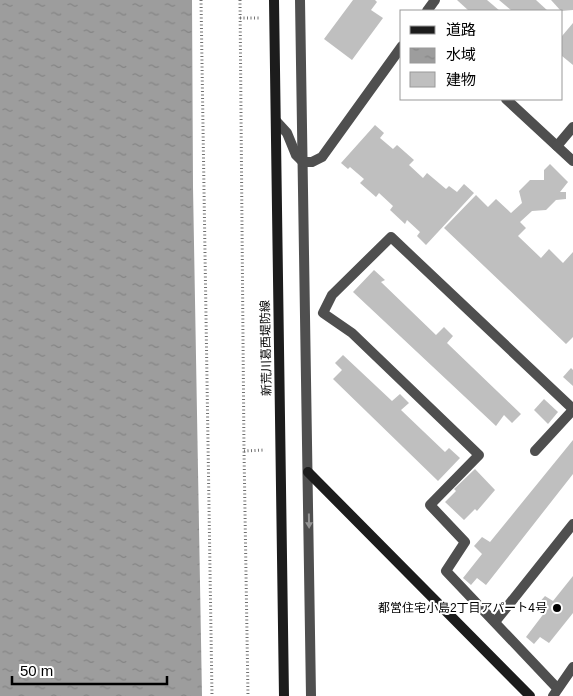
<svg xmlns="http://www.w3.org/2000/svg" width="573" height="696" font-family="Helvetica,'Noto Sans JP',sans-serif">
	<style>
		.water { fill: url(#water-ripples) }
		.building { fill: #bfbfbf }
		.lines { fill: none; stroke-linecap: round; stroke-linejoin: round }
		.path { stroke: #717171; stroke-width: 3; stroke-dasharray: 1 2.5; stroke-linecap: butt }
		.lane { stroke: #4f4f4f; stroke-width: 10 }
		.street { stroke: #4f4f4f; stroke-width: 10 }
		.secondary { stroke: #1c1c1c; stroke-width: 10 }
		.oneway { fill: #959595 }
		.poi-dot { fill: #000; stroke: #fff; stroke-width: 2 }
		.labels { text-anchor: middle; stroke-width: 4; stroke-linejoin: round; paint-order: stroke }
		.street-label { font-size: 12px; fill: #000; stroke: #fff }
		.poi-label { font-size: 12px; fill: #000; stroke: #fff; text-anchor: end }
	</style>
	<defs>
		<pattern id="water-ripples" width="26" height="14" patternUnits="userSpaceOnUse" patternTransform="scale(1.25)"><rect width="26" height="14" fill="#9d9d9d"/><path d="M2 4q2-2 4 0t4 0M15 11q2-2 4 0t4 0" fill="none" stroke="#858585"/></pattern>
	</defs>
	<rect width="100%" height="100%" fill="#fff"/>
	<polygon class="water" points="0,0 192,0 193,187 202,696 0,696"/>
	<g class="building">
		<polygon points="353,0 375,0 377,2 371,10 383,18 352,60 324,39"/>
		<polygon points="457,0 487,0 500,11 469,11"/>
		<polygon points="499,0 536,0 548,11 512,11"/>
		<polygon points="551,0 573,0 573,10 561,11"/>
		<polygon points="573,23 573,65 562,56 562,36"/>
		<polygon points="375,125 384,133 380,138 393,149 397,145 414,160 409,165 423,178 427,173 446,189 449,186 457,192 464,184 474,193 426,245 417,236 420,232 407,220 405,224 390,210 393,206 379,193 376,197 360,183 364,179 350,167 348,169 341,163"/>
		<polygon points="550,164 568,182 560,192 566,192 566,199 556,200 546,210 532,211 520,222 526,228 518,236 541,258 549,249 563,263 573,252 573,337 566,344 444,228 476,195 488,207 496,199 511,213 522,203 519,191 530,180 544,180 544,170"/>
		<polygon points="374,270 385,280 381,282 436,335 444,327 453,336 447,343 521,414 512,423 504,415 496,426 353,292"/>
		<polygon points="343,355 392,401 400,394 409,403 401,410 445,452 449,448 460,458 438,481 333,379 342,370 335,363"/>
		<polygon points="571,368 573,370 573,386 563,377"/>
		<polygon points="544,399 558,412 548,424 534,410"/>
		<polygon points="573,440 573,474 486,585 477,578 471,585 463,578 482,554 474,546 482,537 490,542"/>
		<polygon points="475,469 495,490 477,511 475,509 464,520 445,502 456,491 454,489"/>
		<polygon points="573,576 573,613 549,643 540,637 534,644 526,637 545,612 537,605 545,596 553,601"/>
	</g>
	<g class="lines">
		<g class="path">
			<polyline points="201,0 212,696"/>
			<polyline points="240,0 244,451 248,696"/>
			<polyline points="240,18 259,18"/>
			<polyline points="244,451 265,450"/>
		</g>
		<g class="lane">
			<polyline points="535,451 573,410"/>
			<polyline points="495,622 573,524"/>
			<polyline points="557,688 446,571 465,542 430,505 479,455 352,333 323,313 332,295 391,237 573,409"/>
		</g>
		<g class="street">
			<polyline points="300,0 311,696"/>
			<polyline points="427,11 435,0"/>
			<polyline points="506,99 573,161"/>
			<polyline points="276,121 287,133 296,155 303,162 312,162 322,157 402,46"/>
			<polyline points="557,146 573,127"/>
			<polyline points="553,696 573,667"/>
		</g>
		<g class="secondary">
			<polyline points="274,0 284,696"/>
			<polyline points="308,472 530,696"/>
		</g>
	</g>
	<defs><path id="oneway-solid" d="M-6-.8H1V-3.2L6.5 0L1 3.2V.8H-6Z" transform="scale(1.25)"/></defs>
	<use class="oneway" href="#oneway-solid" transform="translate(309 521) rotate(89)"/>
	<circle class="poi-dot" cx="557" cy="608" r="5"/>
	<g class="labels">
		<g class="street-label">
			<text transform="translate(266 348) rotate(-91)" y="4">新荒川葛西堤防線</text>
		</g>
		<g class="poi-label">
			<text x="547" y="612">都営住宅小島2丁目アパート4号</text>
		</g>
	</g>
	<rect x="400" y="10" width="162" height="90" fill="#ffffff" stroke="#999999"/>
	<rect x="410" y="26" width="25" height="8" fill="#1c1c1c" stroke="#999999"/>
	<text x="446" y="35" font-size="15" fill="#000000">道路</text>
	<rect x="410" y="48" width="25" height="15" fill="url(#water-ripples)" stroke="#999999"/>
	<text x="446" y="60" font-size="15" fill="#000000">水域</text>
	<rect x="410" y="72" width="25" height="15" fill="#bfbfbf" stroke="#999999"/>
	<text x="446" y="85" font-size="15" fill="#000000">建物</text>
	<path d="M12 676v8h155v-8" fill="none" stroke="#000000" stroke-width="2.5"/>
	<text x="20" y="676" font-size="15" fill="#000000" stroke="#ffffff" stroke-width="4" paint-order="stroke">50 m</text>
</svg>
